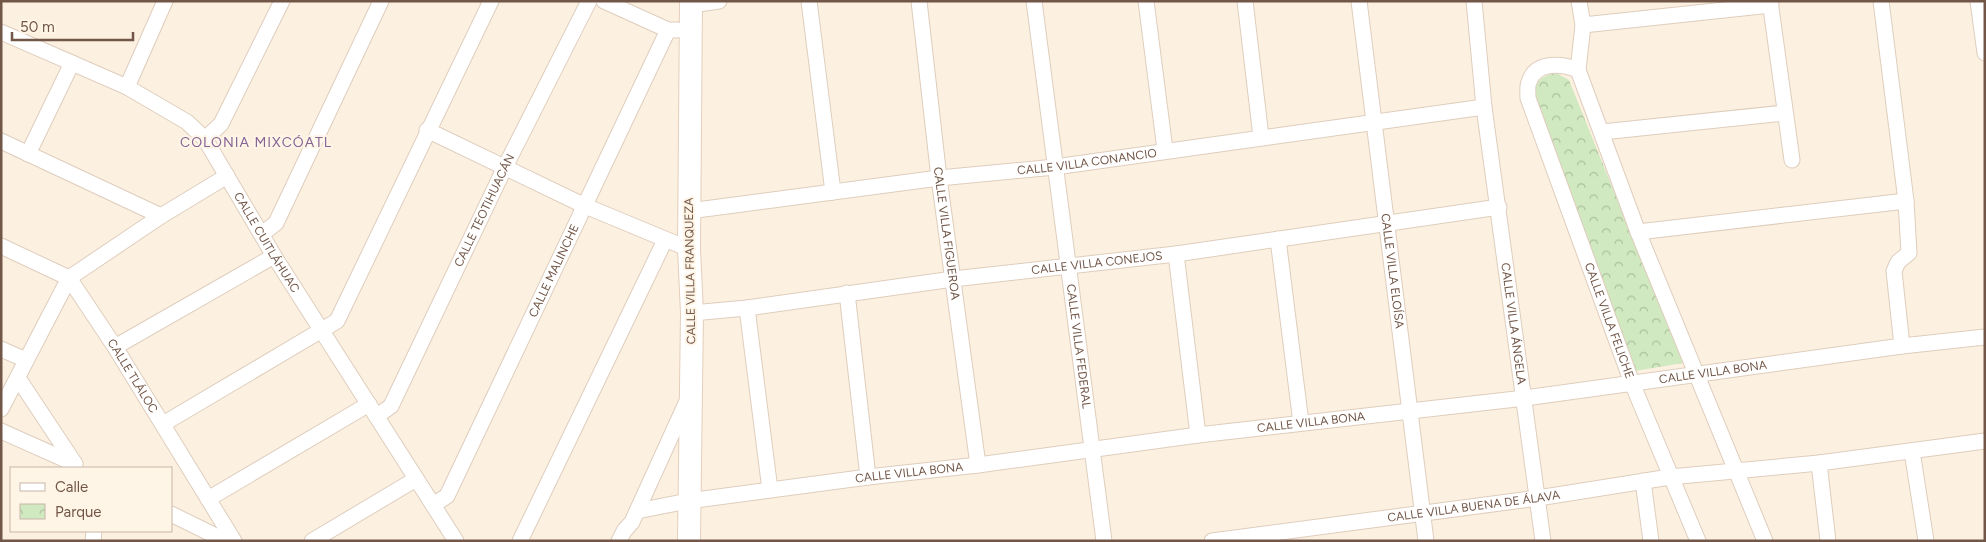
<svg xmlns="http://www.w3.org/2000/svg" width="1986" height="542" font-family="Figtree,sans-serif">
	<style>
		.park { fill: url(#park-crowns) }
		.lines { fill: none; stroke-linecap: round; stroke-linejoin: round }
		.street-casing { stroke: #dfcdbd; stroke-width: 17 }
		.secondary-casing { stroke: #e4cebb; stroke-width: 24 }
		.street { stroke: #fff; stroke-width: 15 }
		.secondary { stroke: #fff; stroke-width: 22 }
		.labels { text-anchor: middle; stroke-width: 4; stroke-linejoin: round; paint-order: stroke }
		.street-label { font-size: 12px; fill: #725748; stroke: #fff5e6 }
		.neighbourhood-label { font-size: 14px; letter-spacing: 1px; fill: #856496; stroke: #fff5e6 }
	</style>
	<defs>
		<pattern id="park-crowns" width="20" height="18" patternUnits="userSpaceOnUse" patternTransform="scale(1.25)"><rect width="20" height="18" fill="#d0e9c0"/><path d="M2 6a3 3 0 1 1 6 0M12 15a3 3 0 1 1 6 0" fill="none" stroke="#adc09e"/></pattern>
	</defs>
	<rect width="100%" height="100%" fill="#fcf1e1"/>
	<path class="park" d="M1556 73 1569 80 1683 363 1635 371 1534 98C1535 82 1540 76 1556 73Z"/>
	<g class="lines">
		<g class="street-casing">
			<g id="street">
				<polyline points="604,1 668,30 677,30"/>
				<polyline points="809,1 833,192"/>
				<path id="s1" d="M919 1 939 178 978 465"/>
				<path id="s2" d="M1034 1 1104 541"/>
				<polyline points="1146,1 1165,150"/>
				<polyline points="1245,1 1261,137"/>
				<path id="s3" d="M1359 1C1380 181 1405 361 1426 541"/>
				<path id="s4" d="M1474 1 1484 107 1543 541"/>
				<polyline points="1579,1 1583,25 1578,70 1638,232 1765,541"/>
				<polyline points="1770,1 1792,160"/>
				<polyline points="1881,1 1906,201 1909,253 1898,262 1894,271 1902,346"/>
				<polyline points="1978,1 1985,53"/>
				<polyline points="691,5 719,1"/>
				<polyline points="1583,25 1771,5"/>
				<path id="s5" d="M1 32 127 87 187 122 205 139 274 256 456 541"/>
				<path id="s6" d="M1578 70C1563 64 1536 60 1529 82 1527 86 1528 93 1528 98L1632 383 1698 541"/>
				<polyline points="127,87 165,1"/>
				<polyline points="427,130 583,205 689,249"/>
				<polyline points="1602,132 1784,113"/>
				<polyline points="205,139 221,124 282,1"/>
				<polyline points="1,141 161,216"/>
				<polyline points="28,154 72,63"/>
				<path id="s7" d="M689 211 939 178 1055 167 1484 107"/>
				<polyline points="1638,232 1906,201"/>
				<polyline points="262,234 276,223 381,1"/>
				<polyline points="1278,239 1301,423"/>
				<path id="s8" d="M1 246 69 278 115 347 234 541"/>
				<polyline points="1176,254 1198,435"/>
				<polyline points="847,293 868,477"/>
				<polyline points="747,308 770,490"/>
				<path id="s9" d="M692 313 747 308 953 279 1176 254 1499 207"/>
				<polyline points="115,347 274,256"/>
				<polyline points="1,349 26,360"/>
				<polyline points="18,378 75,464"/>
				<polyline points="1,409 69,278 161,216 227,176"/>
				<path id="s10" d="M377 416 391 406 505 167 589 1"/>
				<polyline points="163,424 337,321 491,1"/>
				<polyline points="1,431 75,464"/>
				<polyline points="1912,451 1926,541"/>
				<polyline points="1819,463 1828,541"/>
				<polyline points="1643,481 1651,541"/>
				<polyline points="208,499 369,404"/>
				<path id="s11" d="M433 505 447 496 668 30"/>
				<path id="s12" d="M637 511 688 501 868 477 978 465 1198 435 1525 398 1902 346 1985 337"/>
				<polyline points="171,514 226,541"/>
				<polyline points="93,541 94,531"/>
				<polyline points="312,541 416,479"/>
				<polyline points="520,541 665,240"/>
				<polyline points="619,541 624,531 632,522 687,401"/>
				<path id="s13" d="M1212 541 1538 498 1670 477 1819 463 1985 441"/>
			</g>
		</g>
		<g class="secondary-casing">
			<polyline id="secondary" points="689,541 692,313 689,249 691,1"/>
		</g>
		<use href="#street" class="street"/>
		<use href="#secondary" class="secondary"/>
	</g>
	<g class="labels">
		<g class="street-label">
			<text dy="4" stroke="none"><textPath href="#s7" startOffset="401">CALLE VILLA CONANCIO</textPath></text>
			<text dy="4" stroke="none"><textPath href="#s10" startOffset="234">CALLE TEOTIHUACÁN</textPath></text>
			<text dy="4" stroke="none"><textPath href="#s1" startOffset="234">CALLE VILLA FIGUEROA</textPath></text>
			<text dy="4" stroke="none"><textPath href="#s5" startOffset="352">CALLE CUITLÁHUAC</textPath></text>
			<text dy="4" stroke="none"><textPath href="#s9" startOffset="408">CALLE VILLA CONEJOS</textPath></text>
			<text dy="4" stroke="none"><textPath href="#s11" startOffset="266">CALLE MALINCHE</textPath></text>
			<text transform="translate(690 271) rotate(-91)" y="4">CALLE VILLA FRANQUEZA</text>
			<text dy="4" stroke="none"><textPath href="#s3" startOffset="272">CALLE VILLA ELOÍSA</textPath></text>
			<text dy="4" stroke="none"><textPath href="#s6" startOffset="310">CALLE VILLA FELICHE</textPath></text>
			<text dy="4" stroke="none"><textPath href="#s4" startOffset="325">CALLE VILLA ÁNGELA</textPath></text>
			<text dy="4" stroke="none"><textPath href="#s2" startOffset="348">CALLE VILLA FEDERAL</textPath></text>
			<text dy="4" stroke="none"><textPath href="#s12" startOffset="1085">CALLE VILLA BONA</textPath></text>
			<text dy="4" stroke="none"><textPath href="#s8" startOffset="192">CALLE TLÁLOC</textPath></text>
			<text dy="4" stroke="none"><textPath href="#s12" startOffset="680">CALLE VILLA BONA</textPath></text>
			<text dy="4" stroke="none"><textPath href="#s12" startOffset="275">CALLE VILLA BONA</textPath></text>
			<text dy="4" stroke="none"><textPath href="#s13" startOffset="264">CALLE VILLA BUENA DE ÁLAVA</textPath></text>
		</g>
		<g class="neighbourhood-label">
			<text x="256" y="147">COLONIA MIXCÓATL</text>
		</g>
	</g>
	<rect width="1986" height="542" fill="none" stroke="#725748" stroke-width="5"/>
	<rect x="10" y="467" width="162" height="65" fill="#fff5e6" stroke="#c7b6a7"/>
	<rect x="20" y="483" width="25" height="8" fill="#ffffff" stroke="#c7b6a7"/>
	<text x="55" y="492" font-size="15" fill="#725748">Calle</text>
	<rect x="20" y="504" width="25" height="15" fill="url(#park-crowns)" stroke="#c7b6a7"/>
	<text x="55" y="517" font-size="15" fill="#725748">Parque</text>
	<path d="M12 32v8h121v-8" fill="none" stroke="#725748" stroke-width="2.5"/>
	<text x="20" y="32" font-size="15" fill="#725748" stroke="#fff5e6" stroke-width="4" paint-order="stroke">50 m</text>
</svg>
